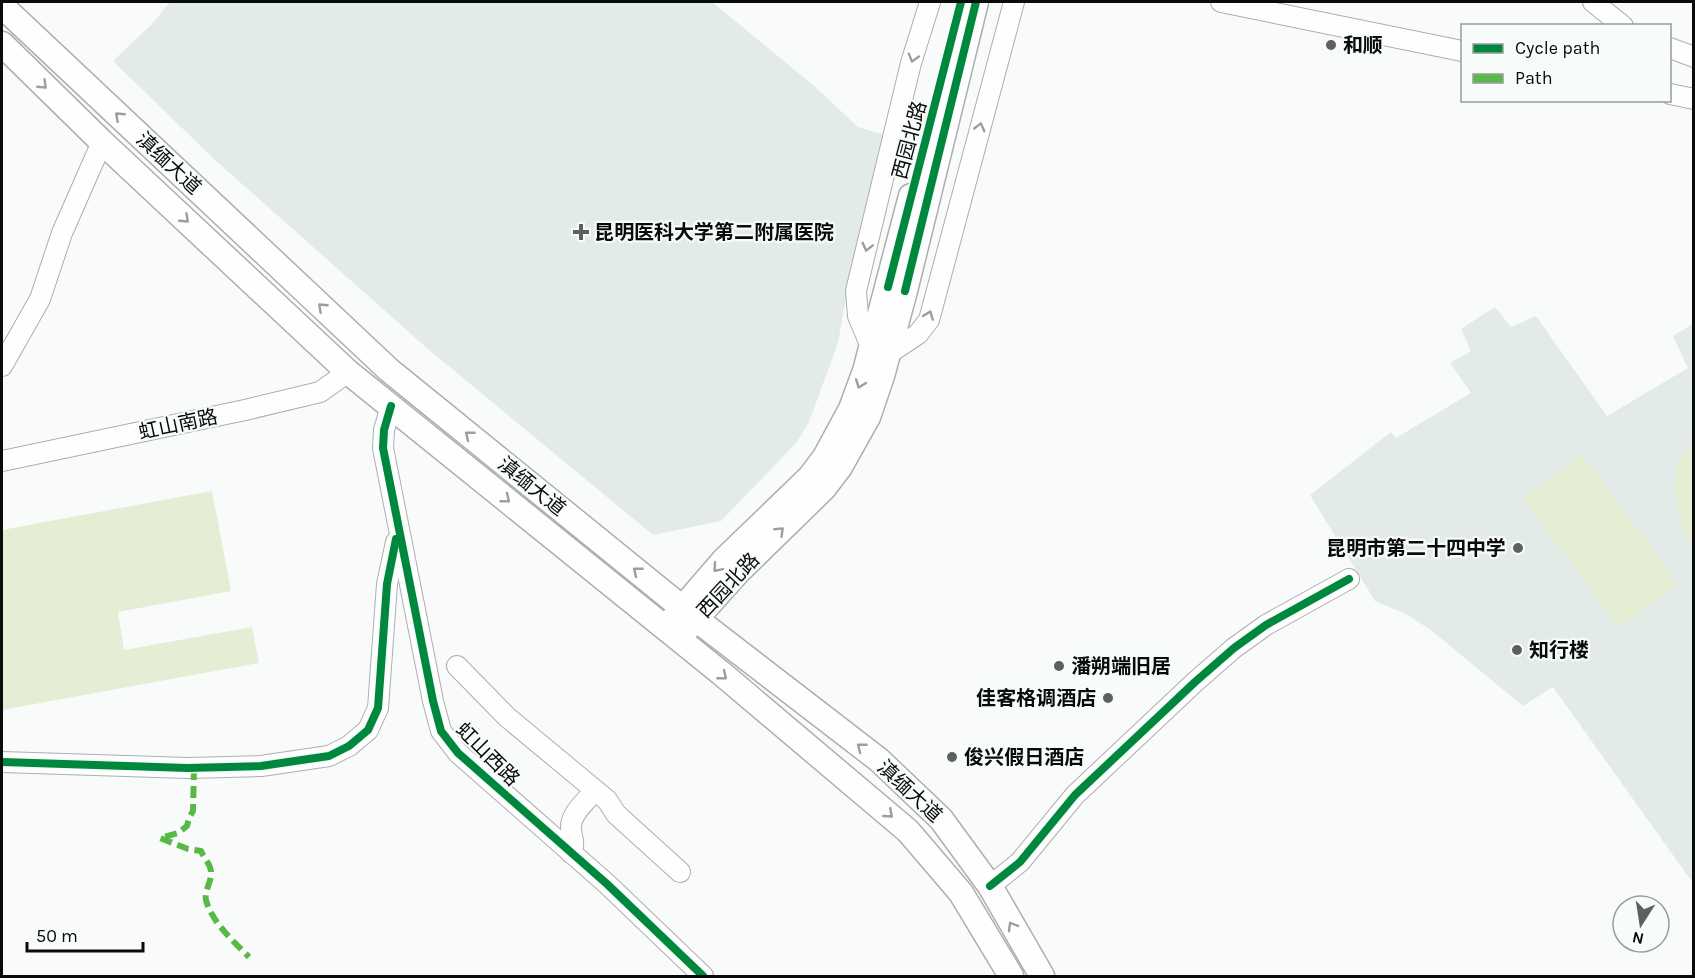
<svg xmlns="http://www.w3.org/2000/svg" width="1695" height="978" font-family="Karla,'Noto Sans SC',sans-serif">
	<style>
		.built { fill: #e2ebe8 }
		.green { fill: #e5edd5 }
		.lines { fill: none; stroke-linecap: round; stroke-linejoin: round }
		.minor-casing { stroke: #acafae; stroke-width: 22 }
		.major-casing { stroke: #acafae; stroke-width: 27 }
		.minor { stroke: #fefefe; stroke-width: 20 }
		.major { stroke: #fefefe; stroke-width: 24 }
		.quiet { stroke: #58b947; stroke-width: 6; stroke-dasharray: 12 6; stroke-linecap: butt }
		.cycleway-casing { stroke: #f7fcfa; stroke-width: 11 }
		.cycleway { stroke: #00873e; stroke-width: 8 }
		.oneway { stroke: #9c9d9d }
		.poi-dot { fill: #5d605f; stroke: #f7fcfa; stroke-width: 2 }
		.labels { text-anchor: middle; stroke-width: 4.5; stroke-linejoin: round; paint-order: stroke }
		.poi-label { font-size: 20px; font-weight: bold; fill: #0a0c0b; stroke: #f7fcfa; text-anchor: start }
		.street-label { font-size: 20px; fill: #0a0c0b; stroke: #f7fcfa }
	</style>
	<rect width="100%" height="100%" fill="#f8fbfa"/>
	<g class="built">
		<polygon points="170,2 712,2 813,85 858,127 891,137 845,303 838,343 809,422 797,442 721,521 653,535 428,349 215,160 113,61 152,24"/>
		<polygon points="1495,307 1511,327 1536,316 1607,416 1688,368 1673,336 1693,324 1693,883 1553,687 1523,706 1432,631 1408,615 1375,601 1310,495 1391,432 1396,438 1471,393 1450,363 1471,351 1461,329"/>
	</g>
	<g class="green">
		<path d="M1693 441V554C1679 513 1658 477 1693 441Z"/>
		<polygon points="1582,454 1679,584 1619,628 1522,497"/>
		<polygon points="212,491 231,591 118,612 124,650 252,627 259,663 2,710 2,530"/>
	</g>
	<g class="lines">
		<g class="minor-casing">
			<g id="minor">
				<polyline points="1221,2 1462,51"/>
				<polyline points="1593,2 1623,26"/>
				<polyline points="1670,48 1694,57"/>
				<polyline points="1670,94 1694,99"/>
				<polyline points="872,349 858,316 856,291 911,63 930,2"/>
				<polyline points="888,354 918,334 929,320 1014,2"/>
				<polyline points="2,366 40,299 62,233 102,142"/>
				<polyline points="391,406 384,430 383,448 433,701 441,731 458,753 607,884 703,976"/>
				<polyline points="2,461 245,410 320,392 348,372"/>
				<polyline points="457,666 507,717 607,800 616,814 680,872"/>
				<polyline points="2,762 188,768 261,766 329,756 349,746 368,730 378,708 387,584 396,542"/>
				<path d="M571 853C576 839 571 840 571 828 570 814 586 801 595 791"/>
				<polyline points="990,886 1020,862 1075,795 1195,682 1234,648 1266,625 1349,579"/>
			</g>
		</g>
		<g class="major-casing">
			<g id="major">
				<polyline points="2,6 389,370 696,619 879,760 941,819 990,886 1042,976"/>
				<polyline points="2,44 102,142 348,372 721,673 908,831 961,893 1011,976"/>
				<polyline points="673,619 723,561 810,477 825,457 851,409 865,371 911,196"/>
				<polyline points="686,630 738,572 824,488 840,467 868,417 882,376 905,291 976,2"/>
			</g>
		</g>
		<use href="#minor" class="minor"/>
		<use href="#major" class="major"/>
		<path class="quiet" d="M194 768 193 811 189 818 187 826 178 833 160 838 188 849 201 851C204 858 211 865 211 872 212 882 204 890 206 900 211 921 234 942 249 957"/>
		<g class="cycleway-casing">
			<g id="cycleway">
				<polyline points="888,287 961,2"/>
				<polyline points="905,291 976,2"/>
				<polyline points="391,406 384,430 383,448 433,701 441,731 458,753 607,884 703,976"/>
				<polyline points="2,762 188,768 261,766 329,756 349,746 368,730 378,708 387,584 396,539"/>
				<polyline points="990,886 1020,862 1075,795 1195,682 1234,648 1266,625 1349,579"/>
			</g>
		</g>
		<use href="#cycleway" class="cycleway"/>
	</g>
	<defs><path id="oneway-chevron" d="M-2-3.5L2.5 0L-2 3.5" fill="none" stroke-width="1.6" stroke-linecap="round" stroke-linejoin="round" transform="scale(1.5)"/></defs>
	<g class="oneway">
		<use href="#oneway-chevron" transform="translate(913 58) rotate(106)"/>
		<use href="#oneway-chevron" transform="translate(43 85) rotate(44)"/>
		<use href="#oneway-chevron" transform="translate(119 116) rotate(-137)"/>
		<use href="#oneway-chevron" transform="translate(980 127) rotate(-75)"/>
		<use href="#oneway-chevron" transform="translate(185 219) rotate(43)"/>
		<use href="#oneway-chevron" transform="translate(867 247) rotate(104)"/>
		<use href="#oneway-chevron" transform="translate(322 307) rotate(-137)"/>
		<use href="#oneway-chevron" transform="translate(929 315) rotate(-69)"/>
		<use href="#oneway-chevron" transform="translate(860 384) rotate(110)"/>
		<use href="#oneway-chevron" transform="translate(469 435) rotate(-141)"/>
		<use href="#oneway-chevron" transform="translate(506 499) rotate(39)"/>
		<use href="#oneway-chevron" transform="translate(780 531) rotate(-44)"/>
		<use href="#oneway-chevron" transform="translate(717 568) rotate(131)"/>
		<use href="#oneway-chevron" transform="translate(637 571) rotate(-141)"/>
		<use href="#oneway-chevron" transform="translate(723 676) rotate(39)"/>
		<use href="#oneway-chevron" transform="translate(861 747) rotate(-142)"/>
		<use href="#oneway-chevron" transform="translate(889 814) rotate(41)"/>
		<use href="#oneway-chevron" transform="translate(1012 926) rotate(-120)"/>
	</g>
	<g class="poi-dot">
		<circle cx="1331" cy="45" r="6"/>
		<path d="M578 223h6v6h6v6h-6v6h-6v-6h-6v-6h6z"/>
		<circle cx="1518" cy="548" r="6"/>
		<circle cx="1517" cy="650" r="6"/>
		<circle cx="1059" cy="666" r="6"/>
		<circle cx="1108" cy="698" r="6"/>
		<circle cx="952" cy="757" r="6"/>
	</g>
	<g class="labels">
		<g class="poi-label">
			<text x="1343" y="52">和顺</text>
			<text x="594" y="239">昆明医科大学第二附属医院</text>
			<text x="1506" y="555" text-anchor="end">昆明市第二十四中学</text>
			<text x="1529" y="657">知行楼</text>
			<text x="1071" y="673">潘朔端旧居</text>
			<text x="1096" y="705" text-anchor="end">佳客格调酒店</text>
			<text x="964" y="764">俊兴假日酒店</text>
		</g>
		<g class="street-label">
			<text transform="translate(909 140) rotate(-75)" y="7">西园北路</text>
			<text transform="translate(169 163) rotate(43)" y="7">滇缅大道</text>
			<text transform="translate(178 424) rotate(-12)" y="7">虹山南路</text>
			<text transform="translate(532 486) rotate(39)" y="7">滇缅大道</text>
			<text transform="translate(728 585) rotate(-47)" y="7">西园北路</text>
			<text transform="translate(488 754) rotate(45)" y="7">虹山西路</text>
			<text transform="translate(910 791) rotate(43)" y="7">滇缅大道</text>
		</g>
	</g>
	<rect width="1695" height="978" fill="none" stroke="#0a0c0b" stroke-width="6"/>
	<rect x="1461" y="24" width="210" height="78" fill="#f7fcfa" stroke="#989c9a" stroke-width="1.5"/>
	<rect x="1473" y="44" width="30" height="9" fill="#00873e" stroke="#989c9a" stroke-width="1.5"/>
	<text x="1515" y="54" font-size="18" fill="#0a0c0b">Cycle path</text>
	<rect x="1473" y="74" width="30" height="9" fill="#58b947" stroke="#989c9a" stroke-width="1.5"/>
	<text x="1515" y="84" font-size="18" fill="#0a0c0b">Path</text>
	<g transform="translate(1641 924) rotate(192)"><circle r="28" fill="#f7fcfa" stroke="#989c9a" stroke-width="1.5"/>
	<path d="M0-4.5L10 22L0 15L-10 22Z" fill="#5d605f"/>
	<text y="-9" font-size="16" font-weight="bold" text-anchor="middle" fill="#0a0c0b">N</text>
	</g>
	<path d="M27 942v9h116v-9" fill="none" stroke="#0a0c0b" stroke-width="3"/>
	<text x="36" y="942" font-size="18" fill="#0a0c0b" stroke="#f7fcfa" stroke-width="4.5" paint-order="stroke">50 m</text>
</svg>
